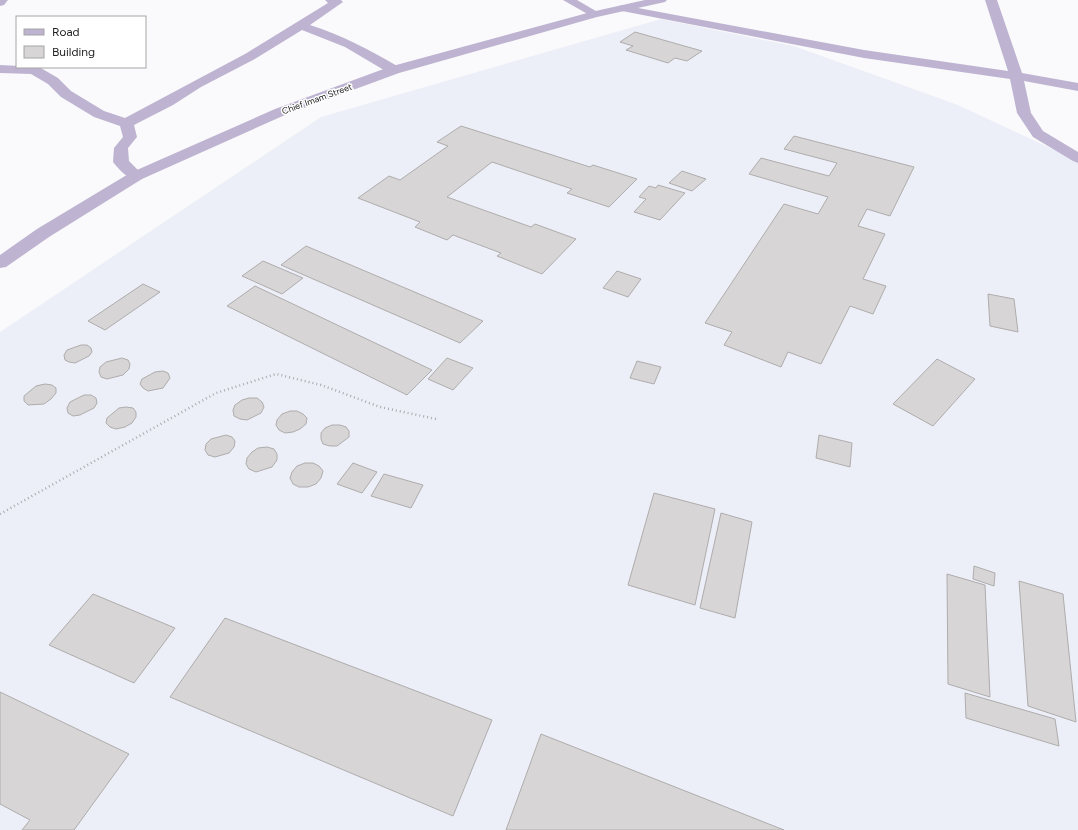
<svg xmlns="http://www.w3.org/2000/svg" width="1078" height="830" font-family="Figtree,sans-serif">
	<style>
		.built { fill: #edeff8 }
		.building { fill: #d7d5d5; stroke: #aeacac }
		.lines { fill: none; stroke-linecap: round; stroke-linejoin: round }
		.path { stroke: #ababac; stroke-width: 2.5; stroke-dasharray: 1 3; stroke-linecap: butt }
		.minor { fill: #beb4d1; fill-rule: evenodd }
		.tertiary { fill: #beb4d1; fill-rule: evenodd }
		.labels { text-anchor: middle; stroke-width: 3; stroke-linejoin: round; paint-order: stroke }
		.far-street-label { font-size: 9px; fill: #1f1f1f; stroke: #fff }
	</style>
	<rect width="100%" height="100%" fill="#fafafc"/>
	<polygon class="built" points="661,19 794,46 958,105 1078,161 1078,830 0,830 0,332 321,117"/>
	<g class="building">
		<polygon points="635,32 702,51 687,61 675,58 668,63 626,50 633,46 620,42"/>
		<polygon points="461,126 590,167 593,165 637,179 609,207 567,193 572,189 492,162 447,197 531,227 535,224 576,239 542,274 497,256 501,253 453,235 447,240 415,227 420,222 358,198 389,176 400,180 448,146 437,142"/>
		<polygon points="794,136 914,167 890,216 867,209 858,226 885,234 863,279 886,286 873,314 850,306 821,364 788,352 781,367 724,345 732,332 705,323 784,204 818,214 828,197 749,174 761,158 829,176 837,163 784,149"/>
		<polygon points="682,171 706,179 692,191 669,183"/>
		<polygon points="658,185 685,193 660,220 634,212 646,199 639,197 649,186 656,188"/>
		<polygon points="306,246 483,321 460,343 281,265"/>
		<polygon points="263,261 303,278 282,294 242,276"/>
		<polygon points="617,271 641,279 628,297 603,288"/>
		<polygon points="143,284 160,292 105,330 88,321"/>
		<polygon points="255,286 432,370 407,395 227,306"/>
		<polygon points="988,294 1014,299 1018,332 990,326"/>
		<polygon points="81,345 87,345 91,348 92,352 89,356 75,363 69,362 65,360 64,355 67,350"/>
		<polygon points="122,358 128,360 130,364 129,369 123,375 107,379 101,377 99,372 100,367 106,362"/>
		<polygon points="447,358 473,368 453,390 428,379"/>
		<polygon points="937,359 975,379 933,426 893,404"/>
		<polygon points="637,361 661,367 654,384 630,378"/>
		<polygon points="163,371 168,373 170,378 163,388 148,391 143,388 140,384 142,379 155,372"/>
		<polygon points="45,384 52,385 56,388 56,393 51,399 44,404 28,405 24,401 24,396 36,386"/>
		<polygon points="84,395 91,395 96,398 97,403 94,408 80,415 73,416 68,413 67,408 70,402"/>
		<polygon points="249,398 257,398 262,402 264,407 261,413 247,420 240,419 234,416 233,410 235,405 242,400"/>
		<polygon points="126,407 133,408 136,412 136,417 132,423 125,427 116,429 110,427 106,423 107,418 119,408"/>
		<polygon points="290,411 297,411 303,414 307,418 306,424 300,429 293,432 285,433 279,430 276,425 277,420 282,414"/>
		<polygon points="332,425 340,425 346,427 349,431 349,437 337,446 330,446 323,444 321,439 321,433 325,428"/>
		<polygon points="226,435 232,437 235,441 234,447 229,453 215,457 208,455 205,450 206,444 211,439"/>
		<polygon points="819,435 852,443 850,467 816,458"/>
		<polygon points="267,447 274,449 277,454 277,460 272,467 256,472 249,469 246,464 247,458 252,452 258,448"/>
		<polygon points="305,463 313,463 319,466 323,471 321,478 316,484 308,487 299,487 293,484 290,478 292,472 297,466"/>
		<polygon points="353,463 377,472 362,493 337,484"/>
		<polygon points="384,474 423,485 411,508 371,496"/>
		<polygon points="654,493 715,509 695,605 628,585"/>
		<polygon points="721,513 752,522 735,618 700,608"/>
		<polygon points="974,566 995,573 994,586 973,579"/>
		<polygon points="947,574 985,585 990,697 948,684"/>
		<polygon points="1019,581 1063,594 1076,722 1028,706"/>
		<polygon points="93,594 175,628 134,683 49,645"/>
		<polygon points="225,618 492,720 453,816 170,697"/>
		<polygon points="0,692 129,754 74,830 22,830 30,820 0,804"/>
		<polygon points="965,693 1055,719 1059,746 966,718"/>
		<polygon points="541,734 784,830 506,830"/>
	</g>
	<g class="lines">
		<polyline class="path" points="0,514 216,393 276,374 321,385 380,407 436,419"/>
		<g class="minor">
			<polygon points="0,0 8,0 4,5 0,6"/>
			<path d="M325 0H341L343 2 310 25C342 35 370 50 399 67L400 70 399 73H389L345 47 302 30 253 60 201 87 173 105 134 125 137 137 128 148 129 161 144 176 142 179C130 182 120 171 113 162L114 148 123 137 120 126 94 117 61 97 48 84 31 74 0 73V65L39 67 58 78 71 91 104 111 125 118 245 54 328 3Z"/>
			<polygon points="563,0 577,0 601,14 595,17 591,16"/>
			<polygon points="985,0 997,0 1022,73 1078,83 1078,91 1024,81 1031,113 1043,131 1078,152 1078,163 1073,161 1033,137 1017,113 1010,79 864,58 622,11 616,8 622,5 864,50 1008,71"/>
		</g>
		<polygon class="tertiary" points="645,0 667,0 665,2 597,17 399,73 285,115 142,179 49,237 6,267 0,268 0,255 37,229 130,173 275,109 389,67 591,12"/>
	</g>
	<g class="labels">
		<g class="far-street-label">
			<text transform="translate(317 99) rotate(-20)" y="3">Chief Imam Street</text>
		</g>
	</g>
	<rect x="16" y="16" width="130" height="52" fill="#ffffff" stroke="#a5a5a5"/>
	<rect x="24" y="29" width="20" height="6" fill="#beb4d1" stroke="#a5a5a5"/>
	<text x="52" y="36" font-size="12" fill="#1f1f1f">Road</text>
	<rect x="24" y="46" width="20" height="12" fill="#d7d5d5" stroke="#a5a5a5"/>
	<text x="52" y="56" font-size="12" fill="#1f1f1f">Building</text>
</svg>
